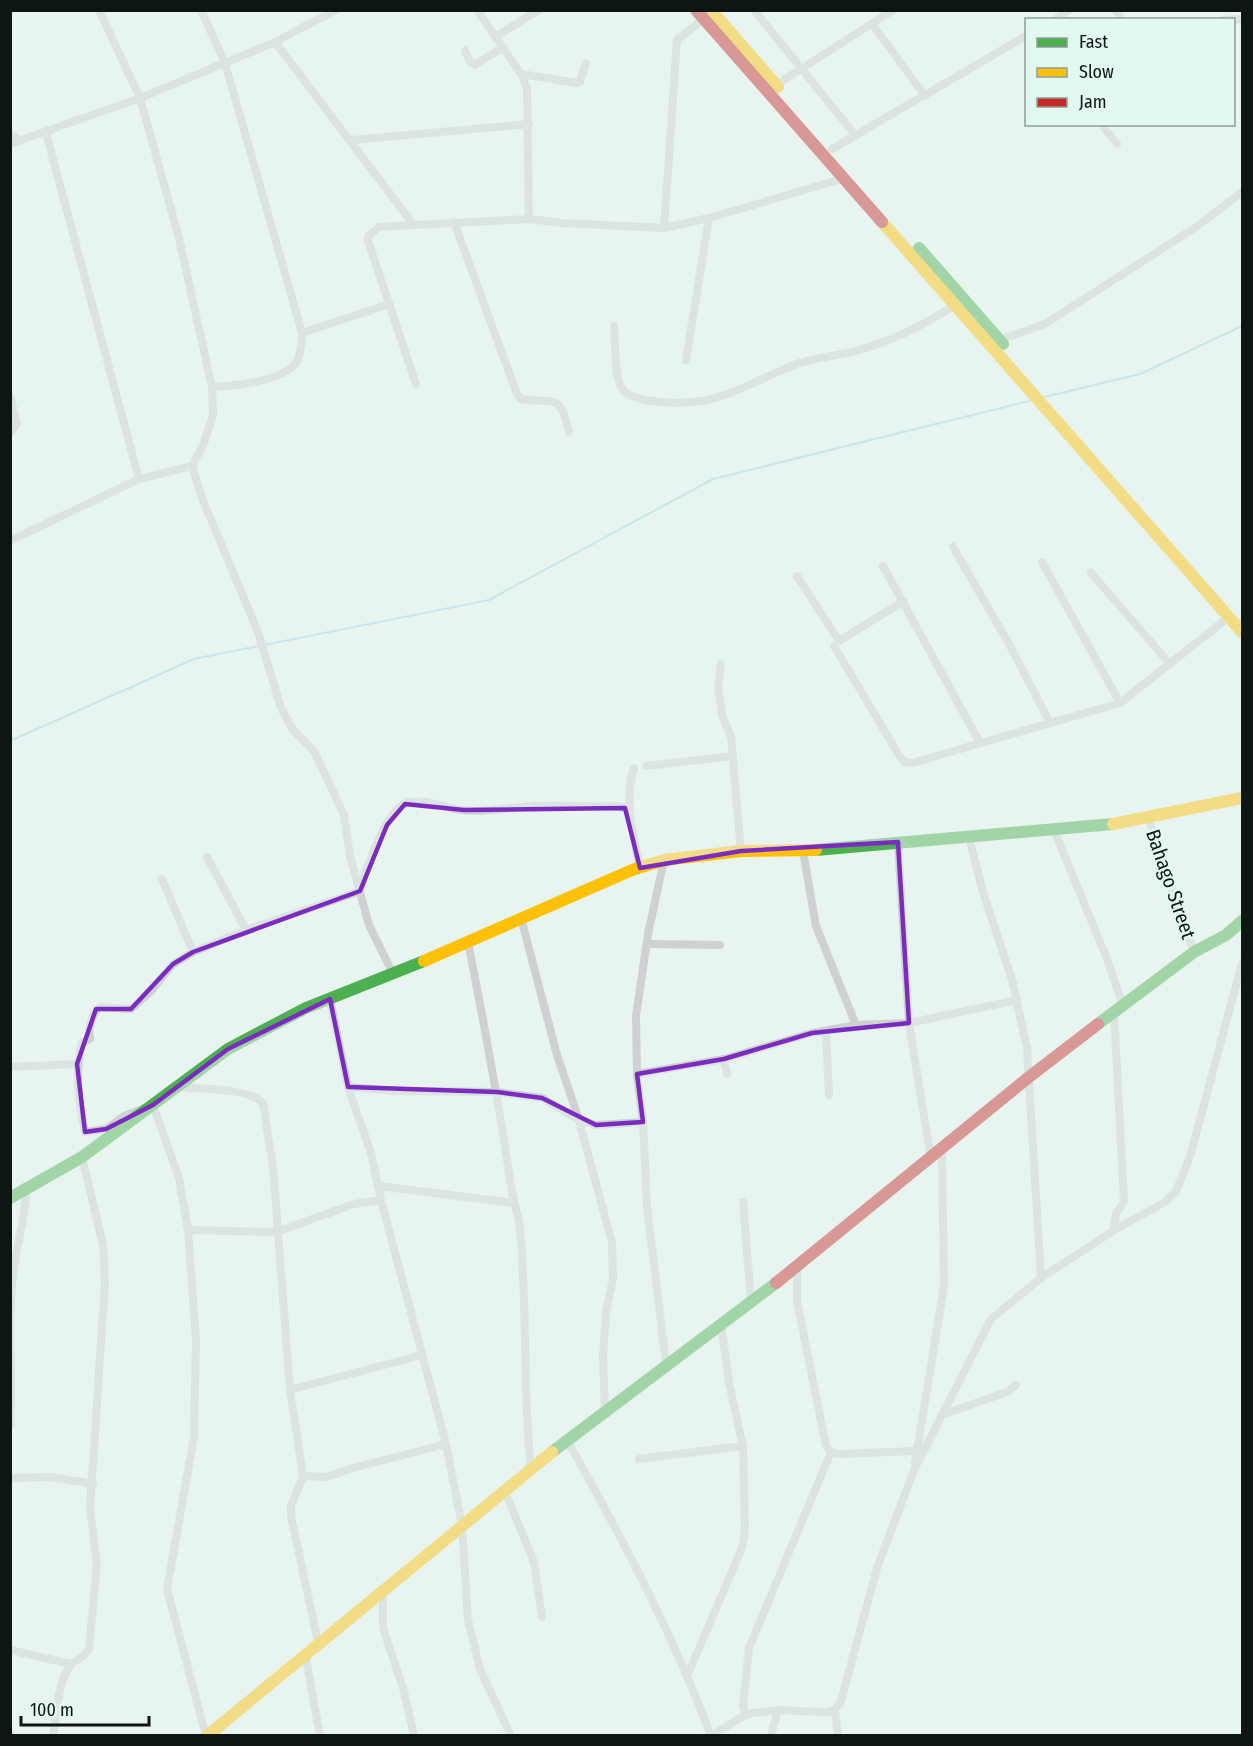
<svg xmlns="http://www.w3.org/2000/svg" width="1253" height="1746" font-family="'Fira Sans Condensed',sans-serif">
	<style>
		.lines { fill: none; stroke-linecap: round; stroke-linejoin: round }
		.stream { stroke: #a4d5e0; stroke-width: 2 }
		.street { stroke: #ced1d1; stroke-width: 8 }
		.fast { stroke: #4caf50; stroke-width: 12 }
		.slow { stroke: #ffc107; stroke-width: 12 }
		.jam { stroke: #c62828; stroke-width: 12 }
		.marked { fill: none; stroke: #7b2cbf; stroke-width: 4.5; stroke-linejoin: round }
		.labels { text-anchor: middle; stroke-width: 5; stroke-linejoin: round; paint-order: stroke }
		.street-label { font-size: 20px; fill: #0e1613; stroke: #e2f9f0 }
	</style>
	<rect width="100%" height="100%" fill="#e7f4ef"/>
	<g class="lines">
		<g class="stream">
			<polyline points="1044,397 1140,374 1242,326"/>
			<polyline points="264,645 489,600 713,479 1033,400"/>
			<polyline points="10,741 194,659 259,646"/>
		</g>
		<g class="street">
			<polyline points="99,10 140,98 179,238 212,387 213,415 204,443 192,466 202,498 258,632 281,708 293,730 314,751 344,815 350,856 369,925 393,974"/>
			<polyline points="477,10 521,74 527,88 529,219"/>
			<polyline points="754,10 856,136"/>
			<polyline points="1115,10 1122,20"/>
			<polyline points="1054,20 1069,10"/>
			<polyline points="1221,20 1242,19"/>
			<polyline points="872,24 925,96"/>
			<polyline points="495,37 539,10"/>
			<polyline points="275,42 413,224"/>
			<polyline points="465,51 470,62 475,65 502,48"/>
			<polyline points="521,74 577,83 580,82 586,63"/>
			<polyline points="776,85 893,10"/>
			<polyline points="1101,124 1117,144"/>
			<polyline points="46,133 139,479"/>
			<polyline points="10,134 20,141"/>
			<polyline points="352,140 529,124"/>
			<polyline points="10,144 140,98 225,63 201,10"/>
			<polyline points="832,149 1026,36"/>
			<path d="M454 222 517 394 521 399C552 405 560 390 569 432"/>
			<polyline points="664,228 677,40 704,19"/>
			<path d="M614 326C616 342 613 383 625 392 633 398 650 401 660 402 721 407 741 386 794 365 815 357 836 356 856 351 893 341 924 324 956 305"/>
			<polyline points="302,333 390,304"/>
			<polyline points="999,340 1045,324 1196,227 1242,192"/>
			<polyline points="686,360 709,218"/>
			<polyline points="416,384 368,241 368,236 379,227 529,219 562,223 664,228 709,218 845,178"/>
			<path d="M212 387C233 386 286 381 297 361 301 353 302 342 302 333L225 63 275 42 336 10"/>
			<polyline points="10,396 17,424 10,433"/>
			<polyline points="10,541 139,479 192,466"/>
			<polyline points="953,547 1008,642 1050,723"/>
			<polyline points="1042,562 1120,703"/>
			<polyline points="883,566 980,743"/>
			<polyline points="1091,573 1170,664"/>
			<polyline points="797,576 839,641 904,601"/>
			<polyline points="834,646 900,757 905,762 912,763 1120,703 1229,617"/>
			<polyline points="721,664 718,687 722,715 731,737 741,851"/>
			<polyline points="646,766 733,756"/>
			<path d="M634 768C623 801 634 835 640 868"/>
			<polyline points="1148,817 1194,952"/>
			<polyline points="1054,830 1107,959 1123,1006"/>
			<polyline points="969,837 983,892 1013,983 1027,1049 1041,1278"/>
			<polyline points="898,842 909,1023 931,1159"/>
			<polyline points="803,851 816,926 856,1025"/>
			<polyline points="207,857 246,930"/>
			<polyline points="664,860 648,934 636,1016 637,1074 643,1122 647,1207 666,1364"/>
			<polyline points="162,879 193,952"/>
			<polyline points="521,918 557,1055 579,1120 612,1243 613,1278 606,1313 603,1357 605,1410"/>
			<path d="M468 942C484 1023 499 1104 511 1186 513 1201 519 1215 520 1230 528 1309 522 1389 531 1468"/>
			<polyline points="647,944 720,945"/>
			<polyline points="330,999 348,1087 371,1153 381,1200 446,1444 462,1526 468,1620 480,1669 511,1736"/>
			<polyline points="826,1031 829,1095"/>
			<polyline points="724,1059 727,1074"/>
			<polyline points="10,1067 77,1064"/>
			<polyline points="637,1074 724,1059 812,1033 856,1025 909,1023 1017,1000"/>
			<path d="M175 1087C198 1089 247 1087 263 1103L273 1167 290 1390 303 1476 291 1506V1516L318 1642"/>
			<polyline points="348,1087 397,1091 497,1092 542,1098 579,1120 596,1125 643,1122"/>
			<polyline points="378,1186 513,1203"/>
			<polyline points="743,1202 751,1302"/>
			<polyline points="188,1230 276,1232 354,1204 381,1200"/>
			<polyline points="1113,1231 1165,1202 1176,1191 1190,1157 1242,963"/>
			<polyline points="797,1268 797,1301 826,1446 831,1452 838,1454 917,1451"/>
			<polyline points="290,1390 422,1355"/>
			<polyline points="942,1415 1007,1392 1016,1385"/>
			<path d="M10 1425C13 1378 8 1331 12 1285 14 1252 26 1221 26 1188"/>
			<path d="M567 1440C621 1536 672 1632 711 1736"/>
			<polyline points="639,1459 743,1446"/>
			<polyline points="915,1463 944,1286 942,1151"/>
			<polyline points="303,1476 327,1477 353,1468 446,1444"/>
			<polyline points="10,1478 51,1477 93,1484"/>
			<polyline points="504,1489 534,1562 542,1617"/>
			<polyline points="383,1590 383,1628 404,1691 414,1736"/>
			<polyline points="10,1650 71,1664"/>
			<polyline points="305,1653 320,1736"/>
			<polyline points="688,1674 742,1548 745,1531 743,1446 730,1388 721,1325"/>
			<polyline points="835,1710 838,1736"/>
			<polyline points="745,1715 743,1704 749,1648 831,1452"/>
			<polyline points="10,1735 12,1736"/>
			<path d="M53 1736C57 1715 57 1687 68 1669 73 1660 84 1658 89 1649L97 1563 90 1509 105 1282 103 1245 82 1157"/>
			<path d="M206 1736 167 1589 194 1437 196 1340 188 1230 179 1178 153 1105 124 1116 106 1129 85 1132C78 1101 75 1073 82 1042L90 1039C88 1029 91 1013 100 1007L131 1009 151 991 173 964 193 952 246 930 360 891C366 869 383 818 402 805 418 796 444 807 461 810 484 813 510 807 534 806 561 805 589 807 617 806L625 808 630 813"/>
			<polyline points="711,1736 747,1714 778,1710 825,1712 835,1710 841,1701 877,1568 914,1470 991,1319 1041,1278 1113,1231 1116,1214 1124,1201 1114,1013"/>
			<polyline points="771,1736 778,1710"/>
		</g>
		<g class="fast">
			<polyline points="919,248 1003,344"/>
			<polyline points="816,850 1113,824"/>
			<polyline points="1098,1024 1194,952 1226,935 1242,921"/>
			<polyline points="10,1198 82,1157 228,1049 306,1008 424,961"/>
			<polyline points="552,1452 776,1283"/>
		</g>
		<g class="slow">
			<polyline points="711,10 778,87"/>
			<polyline points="882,222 1242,632"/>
			<polyline points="1113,824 1242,798"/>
			<polyline points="424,961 632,870 664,860 741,851 816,850"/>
			<polyline points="207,1736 552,1452"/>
		</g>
		<g class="jam">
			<polyline points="696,10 882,222"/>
			<polyline points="776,1283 1029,1077 1098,1024"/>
		</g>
	</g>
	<path d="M0 0H1253V1746H0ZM405 804 464 810 625 808 640 868 741 851 898 842 909 1023 812 1033 724 1059 637 1074 643 1122 596 1125 542 1098 497 1092 348 1087 330 999 228 1049 153 1105 106 1129 85 1132 77 1064 96 1009H131L173 964 193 952 360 891 387 825Z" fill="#e7f4ef" fill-opacity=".55" fill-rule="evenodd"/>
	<path class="marked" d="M405 804 464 810 625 808 640 868 741 851 898 842 909 1023 812 1033 724 1059 637 1074 643 1122 596 1125 542 1098 497 1092 348 1087 330 999 228 1049 153 1105 106 1129 85 1132 77 1064 96 1009H131L173 964 193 952 360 891 387 825Z"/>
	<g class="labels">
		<g class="street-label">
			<text transform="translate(1171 884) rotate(71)" y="7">Bahago Street</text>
		</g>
	</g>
	<rect width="1253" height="1746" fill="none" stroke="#0e1613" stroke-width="24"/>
	<rect x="1025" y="18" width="210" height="108" fill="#e2f9f0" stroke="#8d9e98" stroke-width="1.5"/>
	<rect x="1037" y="38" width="30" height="9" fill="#4caf50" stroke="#8d9e98" stroke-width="1.5"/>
	<text x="1079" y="48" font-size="18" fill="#0e1613">Fast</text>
	<rect x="1037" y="68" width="30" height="9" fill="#ffc107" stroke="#8d9e98" stroke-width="1.5"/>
	<text x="1079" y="78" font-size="18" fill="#0e1613">Slow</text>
	<rect x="1037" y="98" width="30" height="9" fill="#c62828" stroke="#8d9e98" stroke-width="1.5"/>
	<text x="1079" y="108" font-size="18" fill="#0e1613">Jam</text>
	<path d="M21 1716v9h128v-9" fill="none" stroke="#0e1613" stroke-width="3"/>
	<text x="30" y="1716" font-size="18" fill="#0e1613" stroke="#e2f9f0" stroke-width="4.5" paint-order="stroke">100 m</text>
</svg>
